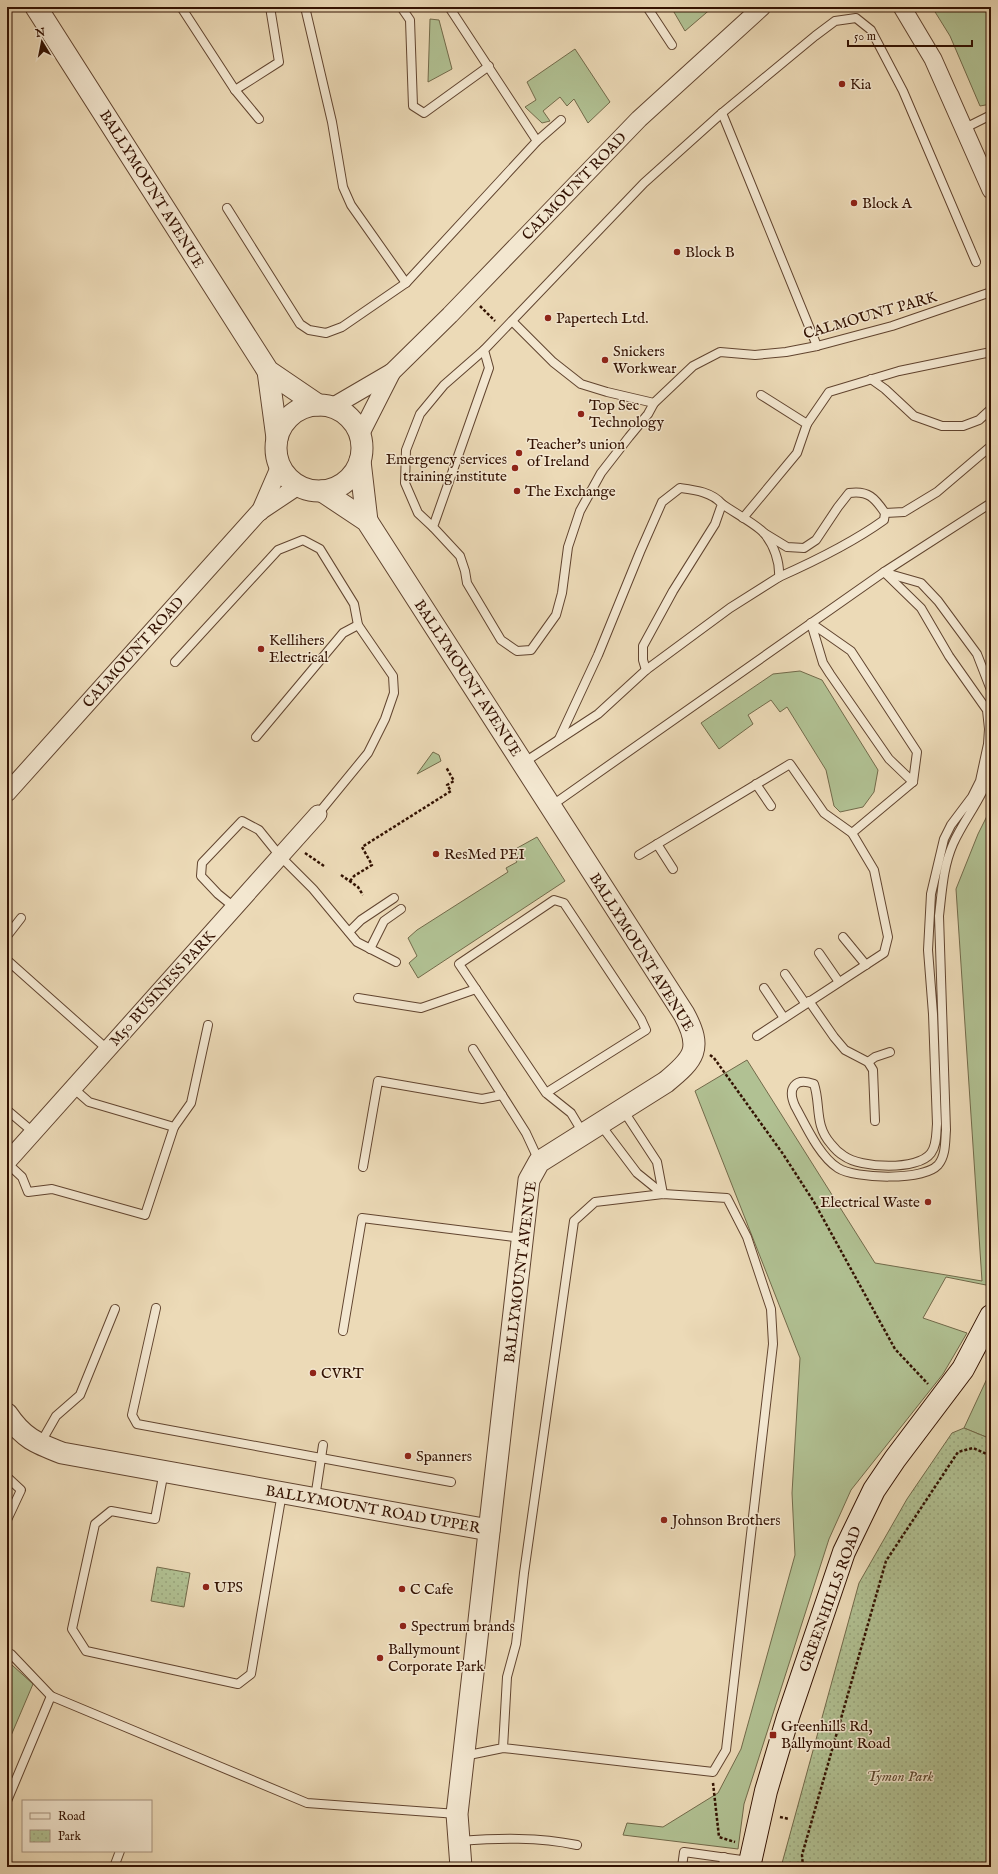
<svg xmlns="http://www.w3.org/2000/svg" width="998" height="1874" font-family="'IM FELL English',serif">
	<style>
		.grass { fill: #b1c193; stroke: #726a4a }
		.park { fill: url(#park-dots); stroke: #726a4a }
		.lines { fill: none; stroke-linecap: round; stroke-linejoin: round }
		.service-casing { stroke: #61442f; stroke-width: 10 }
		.minor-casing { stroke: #61442f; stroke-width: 19 }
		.tertiary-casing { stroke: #61442f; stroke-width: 23 }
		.secondary-casing { stroke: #331202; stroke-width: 24 }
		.path { stroke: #331202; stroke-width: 2.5; stroke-dasharray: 3 2; stroke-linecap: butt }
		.service { stroke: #f3e7d0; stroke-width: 8 }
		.minor { stroke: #f3e7d0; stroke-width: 17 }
		.tertiary { stroke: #f3e7d0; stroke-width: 21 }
		.secondary { stroke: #f3e7d0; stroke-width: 22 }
		.poi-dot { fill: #8f2418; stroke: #f3e7d0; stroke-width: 1.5 }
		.labels { text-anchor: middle; stroke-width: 3; stroke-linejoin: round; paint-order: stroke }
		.poi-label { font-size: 15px; fill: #331202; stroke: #f3e7d0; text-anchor: start }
		.street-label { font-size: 15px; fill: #331202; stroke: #f3e7d0 }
		.park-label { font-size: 15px; font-style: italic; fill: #59472e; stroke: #f3e7d0 }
	</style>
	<defs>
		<pattern id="park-dots" width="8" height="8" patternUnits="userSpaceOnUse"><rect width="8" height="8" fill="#b1c193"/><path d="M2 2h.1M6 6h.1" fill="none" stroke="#99a57d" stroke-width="1.8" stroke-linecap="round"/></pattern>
	</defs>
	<rect width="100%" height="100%" fill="#ecdab7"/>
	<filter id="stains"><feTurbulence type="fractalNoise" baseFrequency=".005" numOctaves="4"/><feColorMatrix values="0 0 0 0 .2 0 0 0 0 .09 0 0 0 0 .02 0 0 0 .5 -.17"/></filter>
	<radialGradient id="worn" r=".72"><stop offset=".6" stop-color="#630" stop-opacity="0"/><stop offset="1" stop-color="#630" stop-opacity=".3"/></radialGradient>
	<g class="grass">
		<polygon points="671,7 713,7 685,31"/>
		<polygon points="932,7 991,7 991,104 980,106 950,36"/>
		<polygon points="430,19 439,20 452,69 428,82"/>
		<polygon points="575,49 610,102 588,123 574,99 567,106 560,97 543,111 550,121 542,123 525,107 536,100 527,82"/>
		<polygon points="800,671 822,680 878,770 874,792 863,807 840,812 834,806 826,770 787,707 780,712 771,700 748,715 753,724 719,749 701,723 773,674"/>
		<polygon points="433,752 439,755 441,761 417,774"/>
		<polygon points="991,808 991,1286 946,1277 923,1318 967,1333 943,1374 851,1490 829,1539 744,1804 738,1849 623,1835 627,1823 663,1827 718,1793 741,1749 795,1555 792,1493 800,1358 695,1091 747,1060 875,1263 982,1281 956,889 978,834"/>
		<polygon points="537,837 565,881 418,978 409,963 417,956 408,938 417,930 508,872 506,868 517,862 510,852"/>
		<polygon points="991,1370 991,1439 964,1428"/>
		<polygon points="7,1664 12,1665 33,1684 7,1745"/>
	</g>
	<g class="park">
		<polygon points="964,1428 991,1439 991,1867 781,1867 859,1583 907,1499 952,1433"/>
		<polygon points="157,1567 190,1573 184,1607 151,1601"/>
	</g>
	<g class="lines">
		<g class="service-casing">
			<g id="service">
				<polyline points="181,7 235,90 259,119"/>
				<polyline points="305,7 332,122 343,187 351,205 406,283"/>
				<polyline points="401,7 410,20 413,106 424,113 489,66"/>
				<polyline points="449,7 537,141"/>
				<polyline points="647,7 672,45"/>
				<polyline points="235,90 279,62 270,7"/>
				<polyline points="722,113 817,346"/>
				<polyline points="965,128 991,115"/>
				<polyline points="227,208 300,324 309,330 326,333 342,327 406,283 537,141 561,120"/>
				<polyline points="512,321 553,362 581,384 607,392 654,403 693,366 720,352 755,355 786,352 817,346 892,326 991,292"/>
				<polyline points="871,379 885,389 914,416 942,426 963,426 979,420 991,409"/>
				<polyline points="654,403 648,414 629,437 601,473 580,511 568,547 562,593 556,615 531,650 517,651 501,640 467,583 465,571 460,556 433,527 489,368 484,350 644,183 722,113 815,36 835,21 856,18 871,30 903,91 976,262"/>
				<polyline points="807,424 829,392 899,371 991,352"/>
				<polyline points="885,513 904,512 937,492 991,446"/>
				<polyline points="743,518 797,453 807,424 761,395"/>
				<polyline points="433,527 418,513 405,483 406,450 420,414 444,385 484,350"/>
				<path d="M764 533 787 547 804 548 816 540 838 507 849 493C868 490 875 498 885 513L884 520C852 543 815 561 779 577"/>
				<path d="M884 572 921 608 949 656 987 710 989 729 988 744 980 781 972 797 951 825 944 839 931 894 928 950 933 1014 937 1124C936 1134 937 1145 931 1153 918 1171 860 1168 844 1156 839 1153 834 1148 831 1144 814 1125 821 1105 814 1084 795 1077 787 1088 795 1106 805 1124 819 1156 838 1168 855 1179 923 1181 938 1165 946 1156 945 1141 946 1130L939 916C942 891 943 867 953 844 965 817 985 796 991 767"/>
				<polyline points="886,573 921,583 938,601 977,654 991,690"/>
				<polyline points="811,623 823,663 830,674 889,759 913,782"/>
				<polyline points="175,662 278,550 303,540 320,549 354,604 358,625 393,676 394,693 385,719 368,753 318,814"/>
				<polyline points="256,737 343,633 358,625"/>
				<path d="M559 739 598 655 640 552 662 502 680 488C695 490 712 492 722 504L715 524 673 591 643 646V660L646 670"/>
				<path d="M523 763 598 714 646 670 730 608 779 577C780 562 774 545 764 533 756 524 733 512 722 504"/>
				<polyline points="756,784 771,806"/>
				<polyline points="551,806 884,572 991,503"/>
				<polyline points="657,844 673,869"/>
				<polyline points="639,855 790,764 824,813 852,833"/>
				<polyline points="234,907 218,894 201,876 202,863 242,821 259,830 280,856 313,889 357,942 396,962"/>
				<polyline points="349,932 361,920 394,898"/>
				<polyline points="7,936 21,918"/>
				<polyline points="843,937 866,965"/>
				<polyline points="370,949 384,921 401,909"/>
				<polyline points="819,953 839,982"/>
				<polyline points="7,960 107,1049"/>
				<polyline points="785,974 805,1003"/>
				<polyline points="764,988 784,1018"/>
				<polyline points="358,998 421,1008 476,989"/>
				<polyline points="809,1001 834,1037 845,1050 868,1062 873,1070 875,1121"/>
				<polyline points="757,1036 884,953 888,937 874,870 852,833 913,782 917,752 851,651 811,623"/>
				<polyline points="473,1049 526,1133 539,1161"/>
				<polyline points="868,1062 875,1057 890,1052"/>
				<polyline points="73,1088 89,1102 174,1127 191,1103 208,1025"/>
				<polyline points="546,1093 646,1030 641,1019 564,903 554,900 459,964 546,1093 571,1113 583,1133"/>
				<polyline points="7,1110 33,1132"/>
				<polyline points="623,1110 657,1162 663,1194"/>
				<polyline points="600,1124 637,1173 663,1194"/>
				<polyline points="7,1163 22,1177 28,1192 52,1189 145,1215 174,1127"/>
				<polyline points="363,1167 378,1081 482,1099 502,1095"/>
				<polyline points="156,1308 132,1415 137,1424 451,1482"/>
				<polyline points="343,1331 362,1218 522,1238"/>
				<polyline points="40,1444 56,1416 80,1395 115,1309"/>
				<polyline points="164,1471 155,1519 111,1511 95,1524 72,1629 86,1651 238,1684 251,1674 282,1493"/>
				<polyline points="7,1477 21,1490 7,1520"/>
				<polyline points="315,1498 323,1445"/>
				<polyline points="7,1653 11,1654 51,1696"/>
				<polyline points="464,1756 503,1748 713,1772 726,1750 773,1344 771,1309 747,1237 727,1198 663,1194 595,1202 574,1221 524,1573 516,1644 507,1677 503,1748"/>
				<polyline points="7,1801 51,1696 307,1803 457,1814"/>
				<path d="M460 1841C499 1838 538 1837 577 1845"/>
				<polyline points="114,1867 120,1851"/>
				<polyline points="682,1867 684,1852 749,1861"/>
				<polyline points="723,1867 724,1857"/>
			</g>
		</g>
		<g class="minor-casing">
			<g id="minor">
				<polyline points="902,7 933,59 991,190"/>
				<polyline points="332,407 392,372 450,315 639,119 762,7"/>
				<polyline points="360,435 392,372"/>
				<polyline points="260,512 280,466"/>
				<polyline points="7,793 259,512 298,486"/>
				<polyline points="7,1162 318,814"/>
			</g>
		</g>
		<g class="tertiary-casing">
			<g id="tertiary">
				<polyline points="36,7 268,371 318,405"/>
				<polyline points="268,371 277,438"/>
				<circle cx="319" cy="448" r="43"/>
				<polyline points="360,461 367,521"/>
				<path d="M322 491 367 521 684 1014C703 1049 694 1059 666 1082L539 1162 529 1180 457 1814 461 1867"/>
				<path d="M7 1414C23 1438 36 1443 62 1453L489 1530"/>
			</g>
		</g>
		<g class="secondary-casing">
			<polyline id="secondary" points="749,1867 766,1791 788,1717 844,1552 874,1490 895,1459 963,1369 991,1316"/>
		</g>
		<g class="path">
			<polyline points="480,306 495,321"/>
			<polyline points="305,853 324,866"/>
			<polyline points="341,875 358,887 363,895"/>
			<polyline points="350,881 354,876 372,865 362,847 451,791 447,785 454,781 446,767"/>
			<polyline points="710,1055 714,1058 783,1154 814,1202 895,1349 928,1384"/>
			<polyline points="713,1783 719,1837 735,1842"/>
			<polyline points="780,1817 789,1819"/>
			<polyline points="803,1867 802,1855 886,1561 958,1452 973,1448 991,1456"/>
		</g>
		<use href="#service" class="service"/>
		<use href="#minor" class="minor"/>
		<use href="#tertiary" class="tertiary"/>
		<use href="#secondary" class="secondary"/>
	</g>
	<g class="poi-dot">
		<circle cx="842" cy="84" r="4"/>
		<circle cx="854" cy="203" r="4"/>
		<circle cx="677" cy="252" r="4"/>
		<circle cx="548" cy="318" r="4"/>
		<circle cx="605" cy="360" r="4"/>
		<circle cx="581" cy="414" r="4"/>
		<circle cx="519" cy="453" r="4"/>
		<circle cx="515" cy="468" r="4"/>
		<circle cx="517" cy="491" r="4"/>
		<circle cx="261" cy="649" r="4"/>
		<circle cx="436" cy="854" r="4"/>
		<circle cx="928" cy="1202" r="4"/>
		<circle cx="313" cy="1373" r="4"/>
		<circle cx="408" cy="1456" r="4"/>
		<circle cx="664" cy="1520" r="4"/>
		<circle cx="206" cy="1587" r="4"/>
		<circle cx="402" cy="1589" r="4"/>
		<circle cx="403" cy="1626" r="4"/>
		<circle cx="380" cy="1658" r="4"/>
		<rect x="769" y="1731" width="8" height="8" rx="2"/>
	</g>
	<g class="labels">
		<g class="poi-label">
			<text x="850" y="89">Kia</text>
			<text x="862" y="208">Block A</text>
			<text x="685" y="257">Block B</text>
			<text x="556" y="323">Papertech Ltd.</text>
			<text x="613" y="356">Snickers<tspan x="613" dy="17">Workwear</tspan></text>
			<text x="589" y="410">Top Sec<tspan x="589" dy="17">Technology</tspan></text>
			<text x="527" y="449">Teacher's union<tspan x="527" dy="17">of Ireland</tspan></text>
			<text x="507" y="464" text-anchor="end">Emergency services<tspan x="507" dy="17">training institute</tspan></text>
			<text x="525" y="496">The Exchange</text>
			<text x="269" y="645">Kellihers<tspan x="269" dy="17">Electrical</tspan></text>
			<text x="444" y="859">ResMed PEI</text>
			<text x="920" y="1207" text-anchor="end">Electrical Waste</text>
			<text x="321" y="1378">CVRT</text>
			<text x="416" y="1461">Spanners</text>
			<text x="672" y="1525">Johnson Brothers</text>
			<text x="214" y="1592">UPS</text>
			<text x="410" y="1594">C Cafe</text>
			<text x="411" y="1631">Spectrum brands</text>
			<text x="388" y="1654">Ballymount<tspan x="388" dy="17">Corporate Park</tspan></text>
			<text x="781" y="1731">Greenhills Rd,<tspan x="781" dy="17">Ballymount Road</tspan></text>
		</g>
		<g class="street-label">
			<text transform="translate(574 186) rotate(-46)" y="5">CALMOUNT ROAD</text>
			<text transform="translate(152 189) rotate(58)" y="5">BALLYMOUNT AVENUE</text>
			<text transform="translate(870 315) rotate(-16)" y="5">CALMOUNT PARK</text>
			<text transform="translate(133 652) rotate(-48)" y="5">CALMOUNT ROAD</text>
			<text transform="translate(468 678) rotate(57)" y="5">BALLYMOUNT AVENUE</text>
			<text transform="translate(642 952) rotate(58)" y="5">BALLYMOUNT AVENUE</text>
			<text transform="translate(162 988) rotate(-48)" y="5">M50 BUSINESS PARK</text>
			<text transform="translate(520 1272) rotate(-83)" y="5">BALLYMOUNT AVENUE</text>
			<text transform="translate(373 1509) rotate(10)" y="5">BALLYMOUNT ROAD UPPER</text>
			<text transform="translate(830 1599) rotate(-70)" y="5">GREENHILLS ROAD</text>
		</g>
		<g class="park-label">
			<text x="900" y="1781">Tymon Park</text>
		</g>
	</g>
	<rect width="998" height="1874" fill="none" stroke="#ecdab7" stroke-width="24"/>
	<rect x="8" y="8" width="982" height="1858" fill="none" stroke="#331202" stroke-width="2"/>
	<rect x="12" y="12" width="974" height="1850" fill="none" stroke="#331202"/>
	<rect x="22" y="1800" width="130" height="52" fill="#f3e7d0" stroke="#a6927e"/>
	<rect x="30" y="1813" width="20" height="6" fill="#f3e7d0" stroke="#a6927e"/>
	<text x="58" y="1820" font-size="12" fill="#331202">Road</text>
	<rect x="30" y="1830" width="20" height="12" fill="url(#park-dots)" stroke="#a6927e"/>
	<text x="58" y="1840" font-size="12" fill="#331202">Park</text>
	<g transform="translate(42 42) rotate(350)" stroke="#f3e7d0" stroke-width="3" paint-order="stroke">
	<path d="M0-3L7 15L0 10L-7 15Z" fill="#331202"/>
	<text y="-6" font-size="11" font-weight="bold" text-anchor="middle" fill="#331202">N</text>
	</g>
	<path d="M848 40v6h124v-6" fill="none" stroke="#331202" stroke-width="2"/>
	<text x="854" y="40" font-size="12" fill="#331202" stroke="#f3e7d0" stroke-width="3" paint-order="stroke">50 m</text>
	<rect width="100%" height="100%" filter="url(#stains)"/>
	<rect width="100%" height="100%" fill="url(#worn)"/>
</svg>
